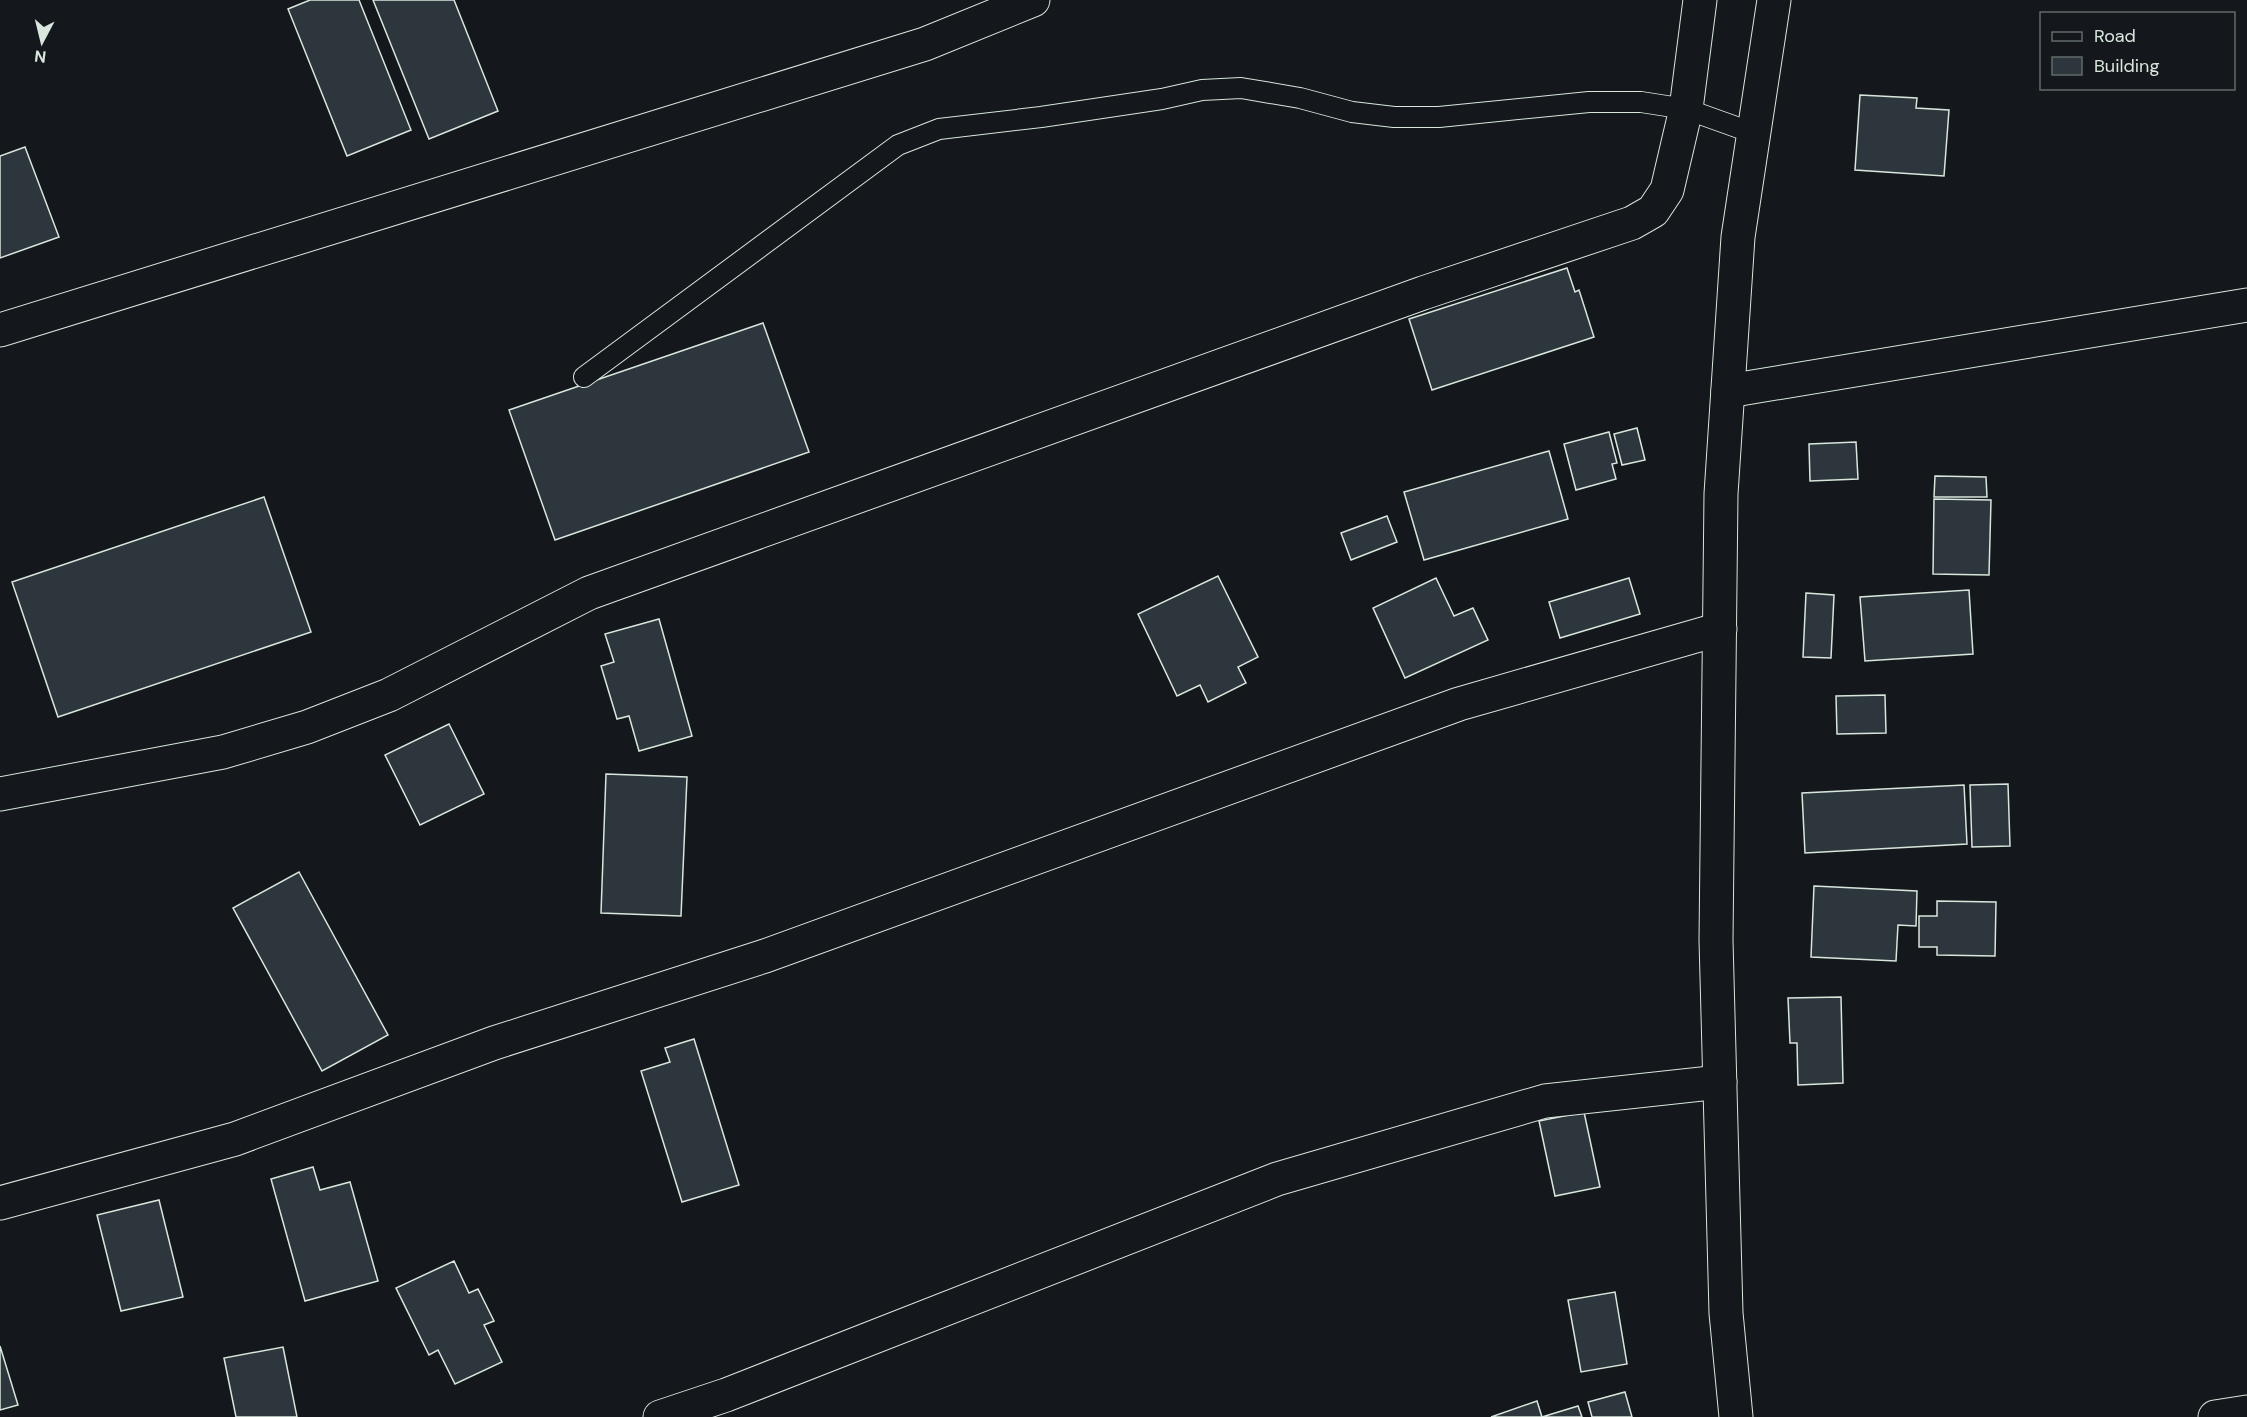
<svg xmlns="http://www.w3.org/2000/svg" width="2247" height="1417" font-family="'DM Sans',sans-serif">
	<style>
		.building { fill: #2c363c; stroke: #d8e6dc; stroke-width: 1.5 }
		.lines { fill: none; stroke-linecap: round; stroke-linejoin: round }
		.lane-casing { stroke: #d8e6dc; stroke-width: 22 }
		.street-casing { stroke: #d8e6dc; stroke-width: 35 }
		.secondary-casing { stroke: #d8e6dc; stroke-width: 35 }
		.lane { stroke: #14181c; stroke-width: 20 }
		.street { stroke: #14181c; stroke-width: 33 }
		.secondary { stroke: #14181c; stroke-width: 33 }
	</style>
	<rect width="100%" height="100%" fill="#14181c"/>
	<g class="building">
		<polygon points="310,0 359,0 411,130 347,156 288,9"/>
		<polygon points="373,0 454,0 498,111 429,139"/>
		<polygon points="1860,95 1917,98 1916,108 1949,110 1944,176 1855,170"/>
		<polygon points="25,147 59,237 0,258 0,156"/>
		<polygon points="1567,268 1575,292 1579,290 1594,337 1432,390 1409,319"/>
		<polygon points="763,323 809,452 555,540 509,410"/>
		<polygon points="1637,428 1645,460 1622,465 1614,434"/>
		<polygon points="1609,432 1617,463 1612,464 1616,479 1576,490 1564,444"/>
		<polygon points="1856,442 1858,479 1810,481 1809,444"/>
		<polygon points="1549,451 1568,519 1424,560 1404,492"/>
		<polygon points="1935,476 1986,477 1987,497 1934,497"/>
		<polygon points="264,497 311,632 58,717 12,582"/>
		<polygon points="1934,499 1991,500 1989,575 1933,574"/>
		<polygon points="1387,516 1397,542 1351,560 1341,533"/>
		<polygon points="1218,576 1258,657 1238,667 1246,683 1208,702 1200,685 1177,696 1138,614"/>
		<polygon points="1436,578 1454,616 1473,608 1488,640 1405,678 1373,608"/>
		<polygon points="1629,578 1640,614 1560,638 1549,602"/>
		<polygon points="1969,590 1973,654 1865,661 1860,597"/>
		<polygon points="1806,593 1834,595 1831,658 1803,657"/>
		<polygon points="659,619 692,736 639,751 629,716 617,719 601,666 614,662 605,634"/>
		<polygon points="1885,695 1886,733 1837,734 1836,696"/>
		<polygon points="449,724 484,794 420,825 385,755"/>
		<polygon points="606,774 687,777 681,916 601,913"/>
		<polygon points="2008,784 2010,846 1972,847 1970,785"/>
		<polygon points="1964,785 1967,844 1805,853 1802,793"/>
		<polygon points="299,872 388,1035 322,1071 233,908"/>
		<polygon points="1814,886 1917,891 1916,926 1898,925 1896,961 1811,957"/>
		<polygon points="1937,901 1996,902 1995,956 1937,955 1937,947 1919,947 1919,916 1937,916"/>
		<polygon points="1841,997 1843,1083 1798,1085 1797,1043 1790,1043 1788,998"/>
		<polygon points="694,1039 739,1185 682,1202 641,1071 670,1062 665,1048"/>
		<polygon points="1584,1112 1600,1187 1555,1196 1539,1121"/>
		<polygon points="313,1167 320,1190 350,1182 378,1281 305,1301 271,1179"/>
		<polygon points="159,1200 183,1297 121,1311 97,1215"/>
		<polygon points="454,1261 469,1293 478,1289 494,1321 484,1325 502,1362 455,1384 438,1350 429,1355 396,1288"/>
		<polygon points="1615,1292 1627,1364 1581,1372 1568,1300"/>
		<polygon points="0,1346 18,1405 0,1410"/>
		<polygon points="283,1347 297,1417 236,1417 224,1358"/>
		<polygon points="1625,1392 1632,1417 1592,1417 1588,1402"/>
		<polygon points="1537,1401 1542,1417 1578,1406 1582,1417 1491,1417"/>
	</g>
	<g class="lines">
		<g class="lane-casing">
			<polyline id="lane" points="584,377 898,145 939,129 1041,117 1162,99 1202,90 1241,88 1300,98 1352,112 1394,117 1439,117 1589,102 1641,102 1686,109 1753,133"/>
		</g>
		<g class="street-casing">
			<g id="street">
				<polyline points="0,330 925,44 1033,0"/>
				<polyline points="1728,391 2247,305"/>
				<polyline points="0,794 223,752 307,727 389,695 589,593 1423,293 1632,223 1653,211 1667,190 1686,109 1700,0"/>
				<polyline points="0,1203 235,1139 494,1043 765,956 1459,704 1720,629"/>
				<polyline points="660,1417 726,1395 1277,1179 1545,1101 1720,1082"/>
				<polyline points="2215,1417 2247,1412"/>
			</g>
		</g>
		<g class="secondary-casing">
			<polyline id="secondary" points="1736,1417 1726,1313 1716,940 1721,494 1738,237 1774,0"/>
		</g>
		<use href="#lane" class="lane"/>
		<use href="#street" class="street"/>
		<use href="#secondary" class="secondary"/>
	</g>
	<rect x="2040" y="12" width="195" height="78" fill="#14181c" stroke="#626a69" stroke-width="1.5"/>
	<rect x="2052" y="32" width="30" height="9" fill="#14181c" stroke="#626a69" stroke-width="1.5"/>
	<text x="2094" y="42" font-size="18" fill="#d8e6dc">Road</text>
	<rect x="2052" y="57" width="30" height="18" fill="#2c363c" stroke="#626a69" stroke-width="1.5"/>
	<text x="2094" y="72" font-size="18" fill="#d8e6dc">Building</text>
	<g transform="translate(42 42) rotate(187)" stroke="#14181c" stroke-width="4.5" paint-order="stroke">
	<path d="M0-4.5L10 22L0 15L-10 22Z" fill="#d8e6dc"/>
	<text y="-9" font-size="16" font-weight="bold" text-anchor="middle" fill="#d8e6dc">N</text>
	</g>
</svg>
